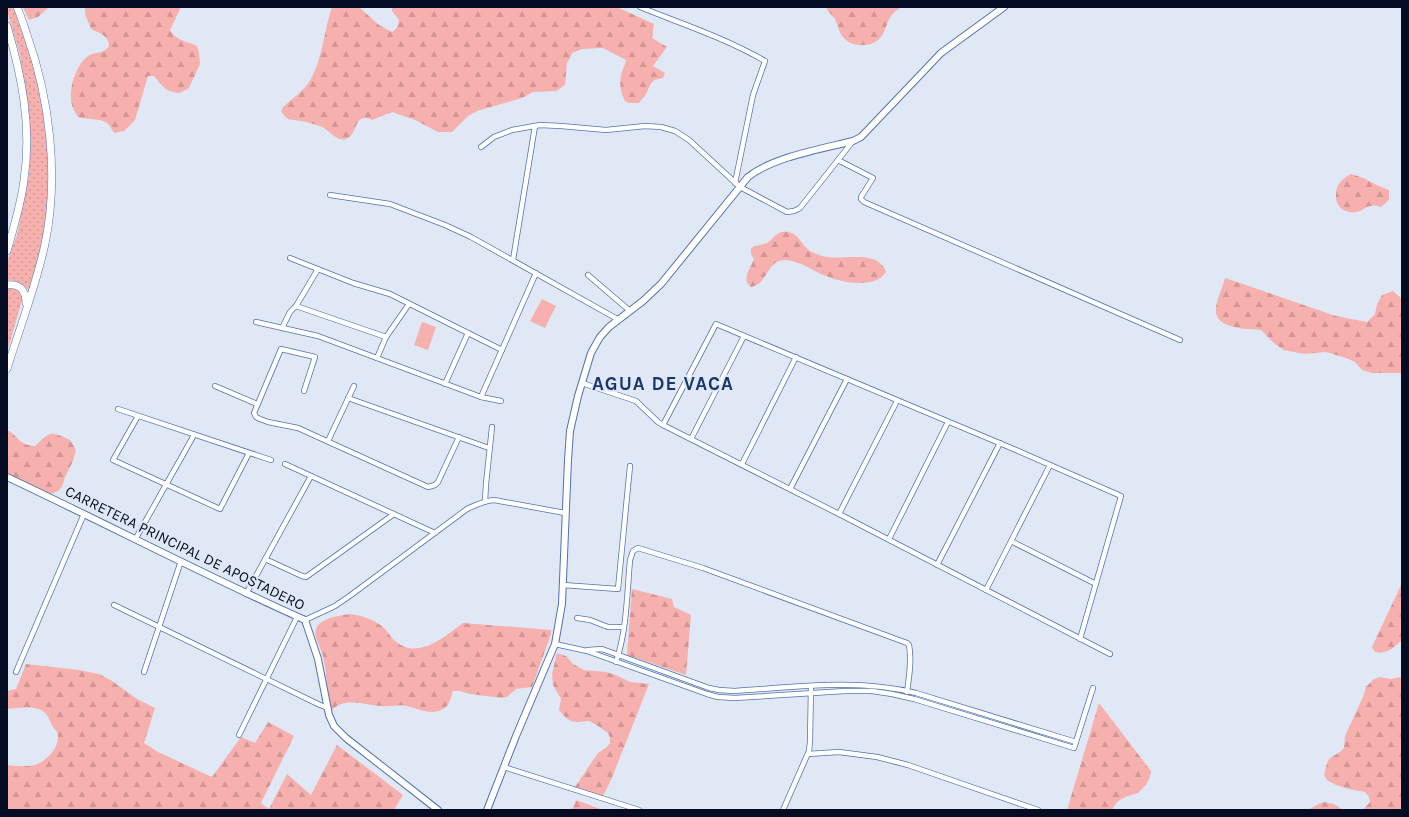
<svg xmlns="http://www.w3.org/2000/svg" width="1409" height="817" font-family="Karla,sans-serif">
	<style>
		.grass { fill: url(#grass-dots) }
		.forest { fill: url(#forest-firs) }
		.garden { fill: #f6b0ae }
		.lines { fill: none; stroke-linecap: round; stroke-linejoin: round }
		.street-casing { stroke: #5173af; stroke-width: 6 }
		.secondary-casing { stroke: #5173af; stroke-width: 8 }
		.primary-casing { stroke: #5173af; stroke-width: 8 }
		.street { stroke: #fff; stroke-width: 4.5 }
		.secondary { stroke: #fff; stroke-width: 6 }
		.primary { stroke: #fff; stroke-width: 7 }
		.labels { text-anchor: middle; stroke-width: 4; stroke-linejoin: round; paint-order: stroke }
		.street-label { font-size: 15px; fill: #030c23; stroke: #e0e8f5 }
		.district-label { font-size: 19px; font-weight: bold; letter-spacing: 1px; fill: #17366c; stroke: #e0e8f5 }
	</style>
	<defs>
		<pattern id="grass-dots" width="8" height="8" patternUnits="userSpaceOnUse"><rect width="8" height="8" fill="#f6b0ae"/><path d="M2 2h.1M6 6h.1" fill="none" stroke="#d19695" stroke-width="1.8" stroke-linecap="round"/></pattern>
		<pattern id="forest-firs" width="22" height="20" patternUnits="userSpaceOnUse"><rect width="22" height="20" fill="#f6b0ae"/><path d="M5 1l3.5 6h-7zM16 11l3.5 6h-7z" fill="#d19695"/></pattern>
	</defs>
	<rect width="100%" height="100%" fill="#e0e8f5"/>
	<g class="grass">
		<path d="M7 7H13C39 67 51 133 47 199 46 209 46 220 44 229 41 250 35 271 29 291 24 284 16 279 7 281V262L17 235 29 175 31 142 25 83 19 51 7 11Z"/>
		<polygon points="12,287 19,290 23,297 7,352 7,288"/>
	</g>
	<g class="forest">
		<polygon points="23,7 49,7 38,17 29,20"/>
		<path d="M85 7H181L170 30C176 41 187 41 197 46L199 52 200 64 189 88 180 93C165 92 163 86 154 76H148L135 120 124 131 114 133C112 130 110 126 108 124 103 118 87 120 78 117 74 111 71 105 71 97 70 84 78 61 90 55 98 51 102 55 109 46 109 36 100 33 91 29L85 14Z"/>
		<path d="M332 7H359L379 25 392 32C397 29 398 26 399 20L392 11V7H617L654 24 652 38 667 47 653 66 665 73 663 78 654 80 650 85 646 94 639 103H629L625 101C621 94 619 84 621 75 622 70 625 66 626 60L603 48 582 49 572 53 570 58 567 63 565 85 556 91 533 92 522 98 477 111 468 116 452 132H438L415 120 392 112 372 120C353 111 358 136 346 139 337 142 330 131 322 127 316 125 308 122 301 121 291 119 287 122 281 111L283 107C292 99 305 90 311 79 323 57 324 30 332 7Z"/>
		<path d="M826 7H902C884 16 889 30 879 39 870 48 850 47 843 37 839 32 838 25 835 19 832 15 828 12 826 7Z"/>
		<path d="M1351 174C1365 177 1376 186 1389 190V200L1381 207C1378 206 1374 205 1371 206 1367 206 1364 209 1360 211 1348 215 1335 209 1336 195 1336 184 1342 179 1351 174Z"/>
		<path d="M781 232C799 230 798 242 810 251 815 254 822 256 827 257 844 260 879 249 886 272 876 289 842 283 826 276 812 271 801 261 786 260 767 259 768 284 751 287L747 283C745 273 751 268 754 259L751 254V248C757 245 762 245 767 243 772 240 774 235 781 232Z"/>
		<path d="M1225 278 1336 316 1367 322 1375 314 1377 304 1382 295 1393 291 1402 299V373H1372L1362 370 1355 362 1346 358 1326 352 1304 354 1284 350 1275 344 1261 330C1247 329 1213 329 1216 308 1217 298 1223 287 1225 278Z"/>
		<path d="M7 430C19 436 18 445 35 446 50 432 49 430 70 440L76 450 73 461 65 477 62 487 58 491 49 495 7 473Z"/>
		<path d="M1402 583V640C1393 648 1388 654 1375 652L1372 647Z"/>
		<polygon points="632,589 672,599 674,607 691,615 686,675 627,655"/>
		<path d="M349 614C361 615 376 620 385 629 388 632 390 636 393 639 416 662 443 638 463 623L551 630V634L532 687 516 689 507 697 502 698 470 694 460 691H453C450 699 450 705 443 709 431 716 419 709 407 706 399 704 391 707 382 706 366 706 346 696 332 710L329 708C327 691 327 669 322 653 320 646 313 635 316 629 320 618 338 616 349 614Z"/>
		<polygon points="557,653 566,656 573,664 584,670 606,672 616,675 630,682 649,684 611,780 602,798 575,787 598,753 607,747 610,743 610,738 608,733 598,726 589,721 577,722 571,721 566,718 559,710 561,699 553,685 552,674"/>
		<path d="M26 664 79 670 99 674 112 681 137 699 155 708 144 743 158 752 212 777 241 737 255 743 268 722 294 736 261 803 269 809 287 774 311 795 337 745 403 795 394 810H7V765C16 766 26 767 35 765 47 761 62 745 57 732 56 730 54 728 53 727 49 720 48 713 41 710 32 706 17 708 7 709V691L16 689Z"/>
		<polygon points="1380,677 1390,679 1402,677 1402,810 1363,810 1370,802 1369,797 1365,792 1349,789 1336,785 1327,780 1324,775 1327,763 1330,758 1340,752 1344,748 1345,736 1363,697 1366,687 1374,679"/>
		<path d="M1099 703 1151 771C1151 779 1143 791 1135 794 1124 797 1117 799 1112 810H1067Z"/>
		<polygon points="576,800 600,809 600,810 572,810"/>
		<path d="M1324 802 1334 804 1343 810H1307C1313 808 1317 804 1324 802Z"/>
	</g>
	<g class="garden">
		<polygon points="542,299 556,306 545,328 530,321"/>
		<polygon points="422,322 436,327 428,350 414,345"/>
	</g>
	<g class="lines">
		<g class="street-casing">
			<g id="street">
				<path d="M640 7C682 24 725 38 765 61L753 95 735 183"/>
				<polyline points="481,147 494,137 512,130 540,125 561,126 606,130 645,126 661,127 675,131 689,140 740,187 787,212 794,211 800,208 853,141"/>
				<polyline points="838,160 873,178 861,197 861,199 864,202 1180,340"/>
				<polyline points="330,195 390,204 445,225 471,237 619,320"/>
				<polyline points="290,258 353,283 390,294 502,350"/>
				<polyline points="513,260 535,126"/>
				<polyline points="588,275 630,311"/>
				<polyline points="296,306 386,337"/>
				<polyline points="256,322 318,336 481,397 501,401"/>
				<polyline points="282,328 290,312 296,306 318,269"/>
				<polyline points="377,358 386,337 409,304"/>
				<polyline points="582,383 636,401 658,422 663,425 843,516 1110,654"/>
				<polyline points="445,384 468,333"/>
				<polyline points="215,386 257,404"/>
				<polyline points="304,391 315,357 281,349 254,413 256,417 260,419 268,422 298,428 428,487 435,485 438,482 459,437"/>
				<polyline points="481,397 536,273"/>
				<polyline points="348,398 489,448"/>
				<polyline points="118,409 271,460"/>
				<polyline points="138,416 113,460 220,509 249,453"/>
				<polyline points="663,425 716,324 1016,450 1121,496 1080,639"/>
				<polyline points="691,439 744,336"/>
				<polyline points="328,441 354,386"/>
				<polyline points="285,464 435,533"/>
				<polyline points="742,464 796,357"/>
				<polyline points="790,489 847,379"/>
				<polyline points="485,501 486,484 492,427"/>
				<polyline points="839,514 897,401"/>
				<polyline points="136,538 194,435"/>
				<polyline points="889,539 948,422"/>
				<polyline points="1011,541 1096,584"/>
				<polyline points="265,559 302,576 306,577 394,514"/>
				<polyline points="937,565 1000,443"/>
				<polyline points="563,585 618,589 630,466"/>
				<polyline points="986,590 1050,465"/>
				<polyline points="246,594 311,476"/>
				<polyline points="114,605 320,705 328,708"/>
				<polyline points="577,618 590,620 608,627 623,627"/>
				<path d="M305 620 335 606 351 595 467 509C477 504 484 501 494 500L565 513"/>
				<polyline points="555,644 587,651 707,694 718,697 735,698 845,691 872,691 892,694 914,699 1074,748 1093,688"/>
				<path d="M588 650 602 649 709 688 719 690 735 691C795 687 857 678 916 693L1076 742"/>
				<path d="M616 662C627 630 627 593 630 560L633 551 638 548 703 568 907 643 909 645C912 660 909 677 907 692"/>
				<polyline points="16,672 84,514"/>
				<polyline points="144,672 181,561"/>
				<polyline points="239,735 297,617"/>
				<polyline points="808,754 839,752 877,757 908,765 1038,810"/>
				<polyline points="504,767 639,810"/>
				<polyline points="783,810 809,751 810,742 811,686"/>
			</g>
		</g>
		<g class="secondary-casing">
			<g id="secondary">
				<path d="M7 477C107 524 204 575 305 620L318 659 329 715 334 726 346 738 438 810"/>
				<path d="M487 810 516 736 555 644 562 604 568 460 570 431 578 396 591 353 600 337 609 327 643 301 661 284 748 177C773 157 821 149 853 141L861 137 941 53 1004 7"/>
			</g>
		</g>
		<g class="primary-casing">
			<g id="primary">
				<path d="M7 26C22 76 32 128 24 180 21 204 14 227 7 251"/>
				<path d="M7 285C20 283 26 291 26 303"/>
				<path d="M7 369C20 327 36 286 45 244 59 177 50 99 27 35 24 26 21 16 17 7"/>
			</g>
		</g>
		<use href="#street" class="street"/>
		<use href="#secondary" class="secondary"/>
		<use href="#primary" class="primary"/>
	</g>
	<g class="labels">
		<g class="street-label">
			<text transform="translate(185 548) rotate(26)" y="5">CARRETERA PRINCIPAL DE APOSTADERO</text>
		</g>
		<g class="district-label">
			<text x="663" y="390">AGUA DE VACA</text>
		</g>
	</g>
	<rect width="1409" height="817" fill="none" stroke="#030c23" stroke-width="16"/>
</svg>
